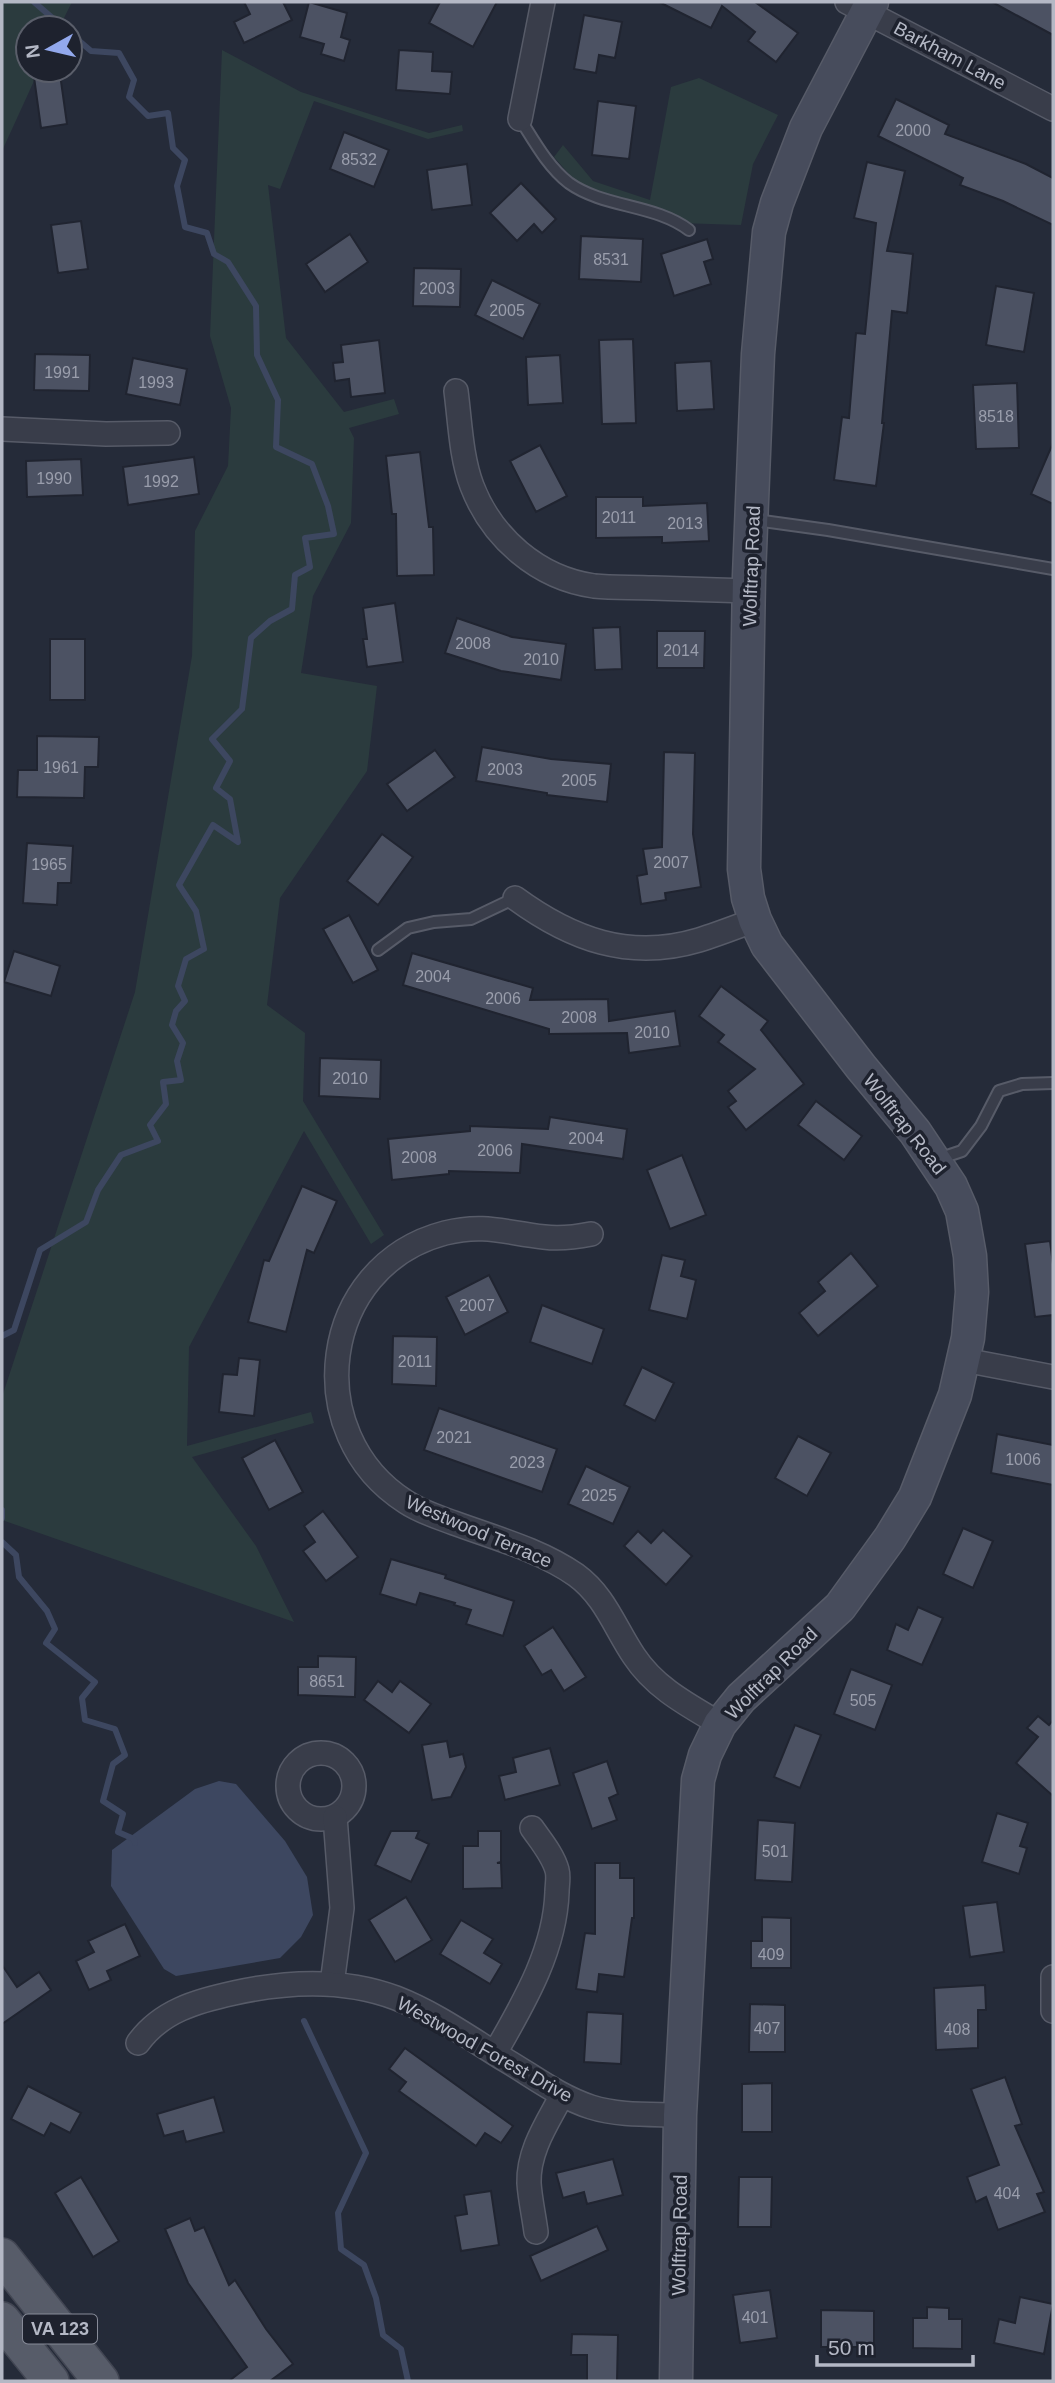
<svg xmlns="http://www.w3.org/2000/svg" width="1055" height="2383" font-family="Helvetica,sans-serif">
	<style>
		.green { fill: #2b3b3e }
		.water { fill: #3d4760 }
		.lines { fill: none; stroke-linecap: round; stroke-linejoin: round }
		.stream { stroke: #3d4760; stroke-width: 6 }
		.building { fill: #4c5263; stroke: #202430; stroke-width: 2 }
		.lane-casing { stroke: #575b68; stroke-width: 14 }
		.street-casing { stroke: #575b68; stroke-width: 26 }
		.secondary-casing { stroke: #575b68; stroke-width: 35 }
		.primary-casing { stroke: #424653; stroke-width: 38 }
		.lane { stroke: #393d4a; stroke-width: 10 }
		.street { stroke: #393d4a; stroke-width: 23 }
		.secondary { stroke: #474c5c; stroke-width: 32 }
		.primary { stroke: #575c69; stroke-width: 35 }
		.labels { text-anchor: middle; stroke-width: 7; stroke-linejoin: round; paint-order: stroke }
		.number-label { font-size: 16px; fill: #9a9eac }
		.shield { fill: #1e222e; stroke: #878b98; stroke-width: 2 }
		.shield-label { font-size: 18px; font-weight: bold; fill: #b4b8c5 }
		.street-label { font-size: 19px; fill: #b4b8c5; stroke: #1e222e }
	</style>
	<rect width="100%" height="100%" fill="#252b39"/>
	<g class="green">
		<polygon points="2,2 72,2 59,28 28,28 28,70 39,70 2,151"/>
		<polygon points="222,50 301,92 429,133 462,125 463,131 428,139 314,101 280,189 268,185 286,338 344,412 394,399 399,414 349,428 354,438 351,523 313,596 301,673 377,686 367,771 280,898 267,1005 305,1033 303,1101 384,1235 371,1244 304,1131 189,1347 187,1446 311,1412 314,1423 192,1457 256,1546 294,1622 2,1520 2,1397 135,992 192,656 195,531 228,466 231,408 210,336"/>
		<polygon points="699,78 778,115 753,164 741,225 679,223 584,191 554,157 563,145 593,181 650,200 671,87"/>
	</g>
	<polygon class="water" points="219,1781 236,1784 285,1841 307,1877 313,1915 301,1937 280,1958 176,1976 164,1969 111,1886 112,1850 195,1789"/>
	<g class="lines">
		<g class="stream">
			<polyline points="34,2 64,28"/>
			<polyline points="2,1336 14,1330 40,1250 86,1222 98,1190 121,1155 158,1141 150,1125 166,1104 163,1082 181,1080 177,1061 183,1043 172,1025 176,1011 185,1001 178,986 186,959 204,949 196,911 179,885 213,825 238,842 230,799 216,788 230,761 212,739 242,709 251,638 270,621 292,609 295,575 310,567 305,538 334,534 328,506 312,464 276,447 278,400 257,355 256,306 228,262 214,254 207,233 185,227 177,186 185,160 173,148 168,113 148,116 129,97 134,80 119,53 91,51 70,33"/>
			<polyline points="2,1510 2,1518"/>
			<polyline points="2,1542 16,1555 19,1577 47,1611 55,1629 46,1643 95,1682 82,1698 85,1720 115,1729 125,1755 113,1764 103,1801 123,1814 118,1832 134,1839 135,1843"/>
			<polyline points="304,2021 366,2153 338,2213 341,2249 364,2265 376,2298 383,2335 401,2349 408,2381"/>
		</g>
	</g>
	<g class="building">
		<polygon points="244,2 283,2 292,20 244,43 234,22 250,14"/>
		<polygon points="309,2 347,13 341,37 350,40 344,61 321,54 324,44 300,37"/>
		<polygon points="440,2 497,2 473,47 429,23"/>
		<polygon points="659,2 755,2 798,33 776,62 748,41 755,32 722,6 711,28"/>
		<polygon points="992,2 1053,2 1053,35"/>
		<polygon points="584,15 622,22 615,58 599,55 596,73 574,69"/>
		<polygon points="399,50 433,52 432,71 452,72 450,94 396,90"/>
		<polygon points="60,74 67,124 41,128 34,77"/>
		<polygon points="896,99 949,125 945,134 1026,164 1053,178 1053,225 1003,201 960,185 963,178 878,136"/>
		<polygon points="598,101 636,106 629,159 592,155"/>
		<polygon points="344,132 389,150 374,187 330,169"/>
		<polygon points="867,162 905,171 887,251 913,254 907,313 892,311 882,423 884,423 876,486 834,480 842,417 849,418 856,333 865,334 876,223 854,218"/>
		<polygon points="467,164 472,205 432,210 427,170"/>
		<polygon points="521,183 556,219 542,233 534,224 517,241 490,213"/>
		<polygon points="81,221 88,269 58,273 51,225"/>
		<polygon points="350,234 368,262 325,292 306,264"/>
		<polygon points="581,236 643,239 641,282 579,279"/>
		<polygon points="707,239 713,259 704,262 711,284 674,296 661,254"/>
		<polygon points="414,268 461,269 460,307 413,306"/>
		<polygon points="492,280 540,304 523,339 475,315"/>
		<polygon points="996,286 1034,293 1024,352 986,345"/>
		<polygon points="633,339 636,423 602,424 599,340"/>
		<polygon points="379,340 385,393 351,397 349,379 335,381 333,363 343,362 341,345"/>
		<polygon points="35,354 90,355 89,391 34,390"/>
		<polygon points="560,355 563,403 528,405 526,357"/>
		<polygon points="133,358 187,369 180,405 126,394"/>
		<polygon points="711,361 714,409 677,411 675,363"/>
		<polygon points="1017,383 1019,448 976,449 973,385"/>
		<polygon points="1053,443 1053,504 1031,494"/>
		<polygon points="540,445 567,496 536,512 510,461"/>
		<polygon points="420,452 429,527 433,527 434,575 397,576 396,514 392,514 386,456"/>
		<polygon points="194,457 199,494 128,505 123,467"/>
		<polygon points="81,459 83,495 27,497 26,461"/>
		<polygon points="596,497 643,497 643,506 707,503 709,541 662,543 662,537 596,538"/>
		<polygon points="395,603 403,662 367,667 363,639 367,639 363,608"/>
		<polygon points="457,618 512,637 566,644 561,680 501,671 445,653"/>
		<polygon points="620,627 622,669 595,670 593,628"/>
		<polygon points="657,631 705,631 704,668 657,668"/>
		<rect x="50" y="639" width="35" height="61"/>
		<polygon points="37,736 99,737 98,767 85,767 84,798 17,797 18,770 37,770"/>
		<polygon points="482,747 551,759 611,764 607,802 547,795 547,793 476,781"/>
		<polygon points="435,750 455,777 407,811 387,784"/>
		<polygon points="664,752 695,753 693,834 701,887 665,893 666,900 641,904 637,876 647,874 643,849 662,847"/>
		<polygon points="382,834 413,857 378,905 347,881"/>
		<polygon points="27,843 73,846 71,883 58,883 57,905 23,903"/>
		<polygon points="349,915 378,970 353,983 323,929"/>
		<polygon points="14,951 60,966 51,996 4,982"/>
		<polygon points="412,953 533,988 530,1000 608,999 609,1021 675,1011 680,1046 629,1053 627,1033 549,1034 549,1029 403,985"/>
		<polygon points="721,986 768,1021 761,1030 804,1084 746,1130 728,1107 736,1101 728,1091 755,1069 718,1042 724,1035 699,1016"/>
		<polygon points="320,1058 381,1060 380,1099 319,1096"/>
		<polygon points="816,1101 862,1136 844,1160 798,1125"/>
		<polygon points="550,1117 627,1129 623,1159 522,1144 520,1173 449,1171 449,1174 392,1180 388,1139 470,1131 470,1126 548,1129"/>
		<polygon points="682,1155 706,1215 670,1229 647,1170"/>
		<polygon points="302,1186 337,1201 314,1253 307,1250 286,1332 248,1322 264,1260 269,1261"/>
		<polygon points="1050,1241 1053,1264 1053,1315 1035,1317 1025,1244"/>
		<polygon points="851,1253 878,1286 818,1336 799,1313 825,1291 818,1282"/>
		<polygon points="662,1255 685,1260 681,1276 696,1280 687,1319 649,1310"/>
		<polygon points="489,1275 508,1312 465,1335 446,1297"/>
		<polygon points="542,1305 604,1329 592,1364 530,1342"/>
		<polygon points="393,1336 437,1337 436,1386 392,1384"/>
		<polygon points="239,1358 260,1360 254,1416 219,1412 223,1374 237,1375"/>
		<polygon points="642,1367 674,1383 655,1421 624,1405"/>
		<polygon points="439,1408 557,1449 542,1492 424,1450"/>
		<polygon points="997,1434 1053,1445 1053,1485 991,1473"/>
		<polygon points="798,1436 831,1453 807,1496 775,1478"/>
		<polygon points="275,1440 303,1492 269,1510 242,1458"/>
		<polygon points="586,1466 630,1487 613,1524 568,1504"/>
		<polygon points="323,1511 358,1557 326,1581 303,1551 315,1542 304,1526"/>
		<polygon points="963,1528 993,1541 973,1588 943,1574"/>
		<polygon points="663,1530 692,1556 666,1585 624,1546 638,1531 651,1543"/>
		<polygon points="391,1559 446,1575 445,1578 514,1601 503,1636 466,1624 471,1610 454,1605 455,1603 420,1593 416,1605 380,1594"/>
		<polygon points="918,1607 943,1618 922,1665 887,1650 896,1624 908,1630"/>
		<polygon points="553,1627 586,1677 564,1691 551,1670 542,1675 524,1646"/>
		<polygon points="318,1656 356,1657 355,1697 298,1695 298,1667 318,1667"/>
		<polygon points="851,1669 892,1685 875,1730 834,1714"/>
		<polygon points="378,1681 392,1692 400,1681 431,1704 409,1733 364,1700"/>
		<polygon points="1038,1716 1049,1725 1053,1720 1053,1796 1016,1763 1038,1737 1027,1728"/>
		<polygon points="795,1725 821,1735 800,1788 774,1777"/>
		<polygon points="447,1741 450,1757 463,1754 466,1767 451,1797 432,1800 422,1745"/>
		<polygon points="550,1748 560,1785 505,1800 499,1776 516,1772 513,1758"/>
		<polygon points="607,1761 618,1794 609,1798 617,1820 592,1829 573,1773"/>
		<polygon points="997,1813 1028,1823 1020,1846 1027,1848 1019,1874 982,1862"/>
		<polygon points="758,1820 795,1823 792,1882 755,1880"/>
		<polygon points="391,1831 419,1831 416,1838 429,1844 411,1882 375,1865"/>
		<polygon points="478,1831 501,1831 501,1862 497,1863 501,1863 502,1888 463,1889 463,1846 478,1846"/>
		<polygon points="595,1863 620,1863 620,1878 634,1878 634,1918 632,1918 624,1977 599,1974 597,1992 576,1989 585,1933 595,1934"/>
		<polygon points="406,1897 432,1940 395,1962 369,1920"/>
		<polygon points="997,1902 1004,1952 970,1957 963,1906"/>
		<polygon points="762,1917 791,1918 791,1968 751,1968 751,1941 762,1941"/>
		<polygon points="461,1920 493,1939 484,1953 502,1964 490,1984 440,1954"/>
		<polygon points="125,1924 140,1956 107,1971 111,1980 89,1990 76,1961 94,1952 88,1941"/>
		<polygon points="2,1965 17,1987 39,1972 51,1990 2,2024"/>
		<polygon points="985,1985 986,2010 978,2010 978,2048 936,2050 934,1988"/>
		<polygon points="750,2004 785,2005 785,2052 749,2052"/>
		<polygon points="587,2012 623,2014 621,2064 584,2062"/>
		<polygon points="405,2048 513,2126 501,2143 485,2133 476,2146 399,2091 406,2082 389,2069"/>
		<polygon points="1005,2077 1022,2124 1015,2126 1044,2192 1037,2194 1045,2212 998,2230 986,2197 976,2202 967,2177 999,2165 971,2089"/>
		<polygon points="772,2083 772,2132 742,2132 742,2084"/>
		<polygon points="28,2086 81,2113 70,2133 51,2123 44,2136 11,2119"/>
		<polygon points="214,2097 224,2132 186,2142 183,2131 164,2136 157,2114"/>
		<polygon points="613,2159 623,2195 587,2204 584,2192 563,2198 556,2173"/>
		<polygon points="81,2177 119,2241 93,2257 55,2193"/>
		<polygon points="739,2177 772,2177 771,2227 738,2227"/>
		<polygon points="491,2191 499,2245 461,2251 455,2216 467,2214 464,2195"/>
		<polygon points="190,2218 195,2231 204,2227 229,2285 235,2280 266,2329 293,2364 270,2381 229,2381 247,2367 188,2283 165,2229"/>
		<polygon points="597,2226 608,2250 541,2281 530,2256"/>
		<polygon points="770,2290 777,2338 740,2343 733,2295"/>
		<polygon points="1020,2297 1053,2304 1044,2354 994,2343 999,2319 1015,2323"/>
		<polygon points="927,2307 949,2308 949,2319 962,2319 962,2349 913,2348 913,2318 927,2318"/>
		<polygon points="821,2310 874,2311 874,2347 821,2347"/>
		<polygon points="572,2334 618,2335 617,2381 587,2381 587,2355 571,2355"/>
	</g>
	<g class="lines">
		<g class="lane-casing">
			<g id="lane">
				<path d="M520 119C534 141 548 167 569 183 604 208 655 204 689 230"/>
				<polyline points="756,520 828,530 1053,569"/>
				<polyline points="378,950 408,928 434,922 471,919 515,898"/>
				<polyline points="938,1159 962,1151 981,1126 999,1091 1022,1084 1053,1083"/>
			</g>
		</g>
		<g class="street-casing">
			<g id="street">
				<polyline points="847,2 1053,109"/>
				<polyline points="520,119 543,2"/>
				<path d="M456 391C460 422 461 457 472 486 492 538 538 578 594 586 613 588 633 587 653 588 685 589 717 590 749 591"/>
				<polyline points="2,429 106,434 168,433"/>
				<path d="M515 898C571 939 629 961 699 940 718 934 736 927 755 920"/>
				<path d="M591 1234C576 1237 560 1239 544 1237 506 1233 485 1223 445 1233 319 1266 299 1434 406 1502 421 1512 438 1517 454 1523 495 1538 540 1550 576 1575 605 1596 615 1628 634 1656 655 1688 688 1705 720 1724"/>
				<polyline points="964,1360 1053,1377"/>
				<circle cx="321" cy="1786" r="33"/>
				<polyline points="1053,1977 1053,2011"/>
				<polyline points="332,1984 342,1908 335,1817"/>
				<path d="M138 2043C161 2011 197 2001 234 1993 288 1981 343 1978 396 1998 435 2013 471 2039 507 2061 534 2077 560 2097 591 2107 619 2116 651 2114 680 2115"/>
				<path d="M495 2053C523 2004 555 1951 557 1892 557 1885 559 1877 557 1870 553 1855 541 1841 532 1828"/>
				<path d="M536 2232C534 2216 530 2199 529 2183 528 2150 548 2122 562 2095"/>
			</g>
		</g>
		<g class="secondary-casing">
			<polyline id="secondary" points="676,2381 680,2115 698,1780 705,1755 720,1724 741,1698 840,1607 890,1538 915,1497 955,1395 968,1338 972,1292 970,1256 962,1211 951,1186 915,1132 861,1067 767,945 755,920 748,898 744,869 749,576 758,354 769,232 777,203 806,128 872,2"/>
		</g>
		<g class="primary-casing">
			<g id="primary">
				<polyline points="2,2256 101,2381"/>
				<polyline points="2,2320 51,2381"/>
			</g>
		</g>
		<use href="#lane" class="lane"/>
		<use href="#street" class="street"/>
		<use href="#secondary" class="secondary"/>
		<use href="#primary" class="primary"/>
	</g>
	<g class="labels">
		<g class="number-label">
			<text x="913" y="136">2000</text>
			<text x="359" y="165">8532</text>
			<text x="611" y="265">8531</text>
			<text x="437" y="294">2003</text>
			<text x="507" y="316">2005</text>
			<text x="62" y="378">1991</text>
			<text x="156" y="388">1993</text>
			<text x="996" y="422">8518</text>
			<text x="54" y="484">1990</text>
			<text x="161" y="487">1992</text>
			<text x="619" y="523">2011</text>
			<text x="685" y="529">2013</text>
			<text x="473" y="649">2008</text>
			<text x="681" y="656">2014</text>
			<text x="541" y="665">2010</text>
			<text x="61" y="773">1961</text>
			<text x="505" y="775">2003</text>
			<text x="579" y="786">2005</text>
			<text x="671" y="868">2007</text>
			<text x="49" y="870">1965</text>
			<text x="433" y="982">2004</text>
			<text x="503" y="1004">2006</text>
			<text x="579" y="1023">2008</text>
			<text x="652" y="1038">2010</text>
			<text x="350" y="1084">2010</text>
			<text x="586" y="1144">2004</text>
			<text x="495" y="1156">2006</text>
			<text x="419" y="1163">2008</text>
			<text x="477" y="1311">2007</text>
			<text x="415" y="1367">2011</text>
			<text x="454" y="1443">2021</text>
			<text x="1023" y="1465">1006</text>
			<text x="527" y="1468">2023</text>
			<text x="599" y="1501">2025</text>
			<text x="327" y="1687">8651</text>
			<text x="863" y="1706">505</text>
			<text x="775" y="1857">501</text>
			<text x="771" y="1960">409</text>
			<text x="767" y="2034">407</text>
			<text x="957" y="2035">408</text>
			<text x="1007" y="2199">404</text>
			<text x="755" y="2323">401</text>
		</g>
		<rect class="shield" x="23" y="2314.5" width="74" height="29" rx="5"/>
		<g class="shield-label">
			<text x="60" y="2335">VA 123</text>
		</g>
		<g class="street-label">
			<text transform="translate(950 55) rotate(28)" y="7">Barkham Lane</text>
			<text transform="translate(751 566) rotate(-88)" y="7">Wolftrap Road</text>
			<text transform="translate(905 1124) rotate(52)" y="7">Wolftrap Road</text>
			<text transform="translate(479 1531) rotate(23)" y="7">Westwood Terrace</text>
			<text transform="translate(771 1673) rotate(-45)" y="7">Wolftrap Road</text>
			<text transform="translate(485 2049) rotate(29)" y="7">Westwood Forest Drive</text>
			<text transform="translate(679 2235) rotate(-89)" y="7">Wolftrap Road</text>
		</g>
	</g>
	<rect width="1055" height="2383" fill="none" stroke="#b4b8c5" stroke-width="7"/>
	<g transform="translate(49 49) rotate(262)"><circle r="33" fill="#1e222e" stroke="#5a5e6a" stroke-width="2"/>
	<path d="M0-5L12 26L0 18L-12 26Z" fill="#92a8ec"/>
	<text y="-10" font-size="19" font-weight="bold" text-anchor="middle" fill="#b4b8c5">N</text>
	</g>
	<path d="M817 2355v10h156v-10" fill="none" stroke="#b4b8c5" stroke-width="3.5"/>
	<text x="828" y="2355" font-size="21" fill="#b4b8c5" stroke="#1e222e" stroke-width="5" paint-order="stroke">50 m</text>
</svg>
